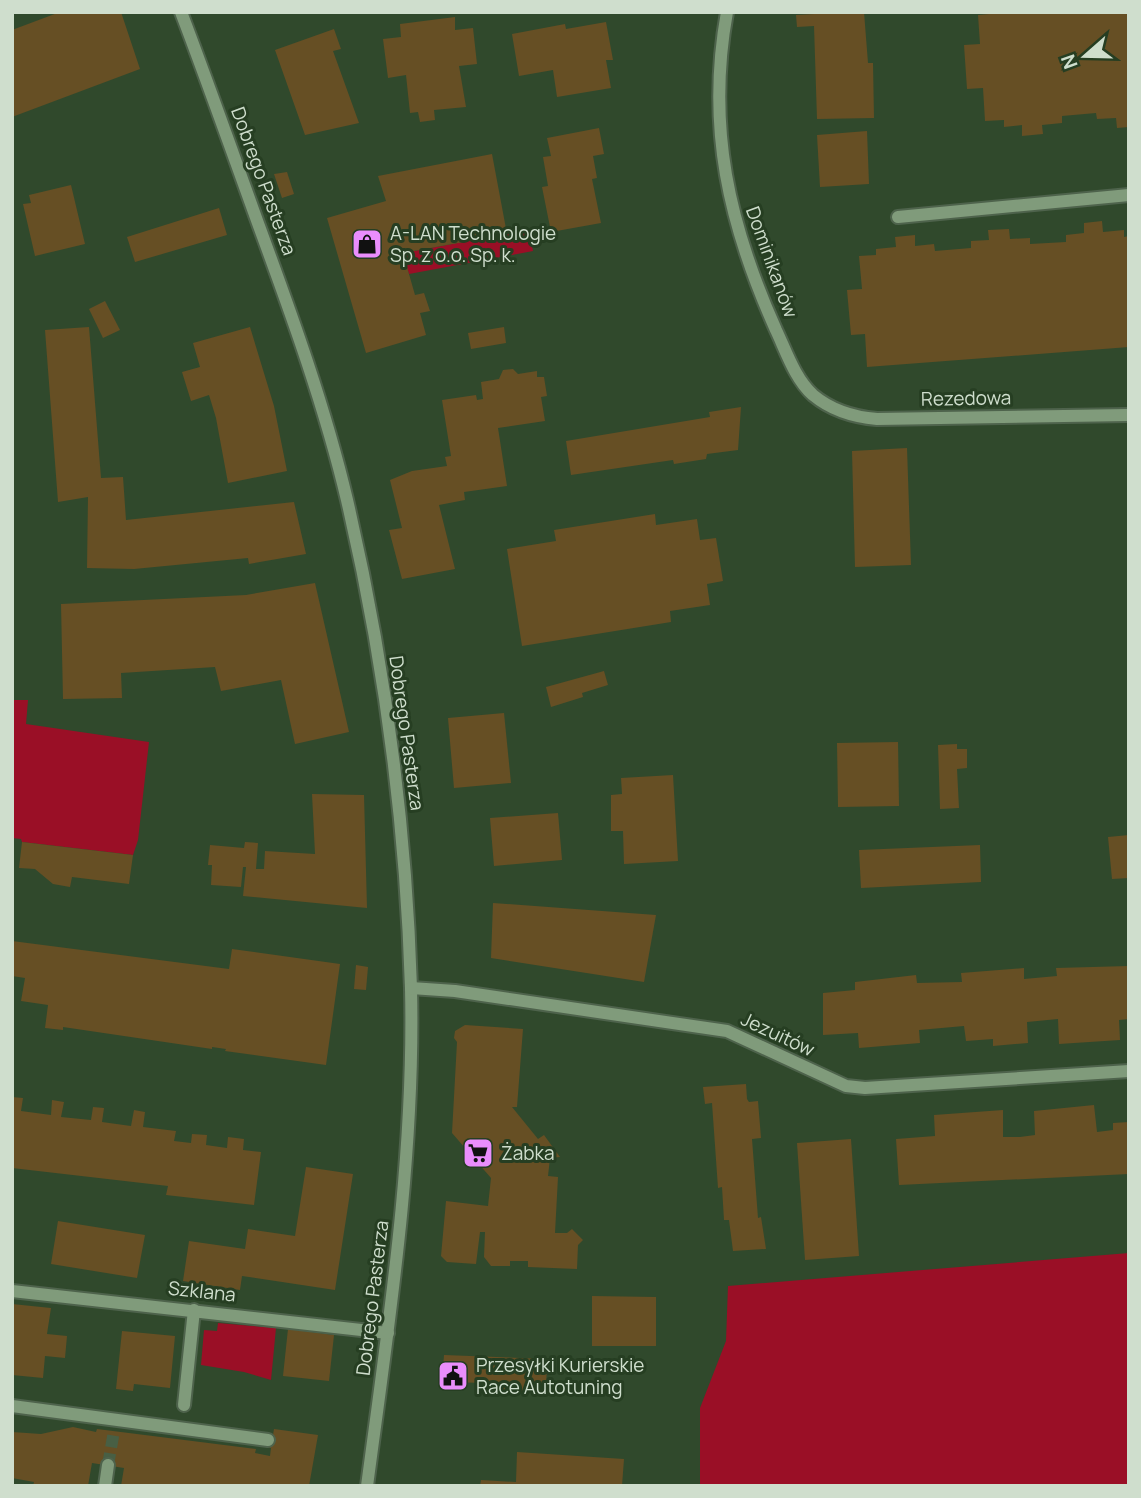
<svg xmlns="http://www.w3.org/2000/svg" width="1141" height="1498" font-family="Manrope,sans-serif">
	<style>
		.green { fill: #9a0f26 }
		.building { fill: #664f24 }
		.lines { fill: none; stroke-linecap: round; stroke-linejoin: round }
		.minor-tunnel { stroke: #485f44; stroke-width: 12; stroke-dasharray: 12 6; stroke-linecap: butt }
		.minor-casing { stroke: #4e634c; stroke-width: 16 }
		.minor { stroke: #809b7b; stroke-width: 12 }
		.labels { text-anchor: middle; stroke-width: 6; stroke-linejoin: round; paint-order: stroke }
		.street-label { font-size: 19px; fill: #cfdecd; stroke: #263e22 }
		.poi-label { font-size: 19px; fill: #cfdecd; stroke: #263e22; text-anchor: start }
	</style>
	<rect width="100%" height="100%" fill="#30492c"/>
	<g class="green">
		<polygon points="529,230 533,251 409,274 403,253"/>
		<polygon points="12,700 28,700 26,724 149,742 138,840 133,855 22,842 21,839 12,838"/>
		<polygon points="1129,1253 1129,1486 700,1486 700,1408 726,1341 728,1286"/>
		<polygon points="218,1323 276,1328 271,1380 244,1372 201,1365 204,1330 217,1331"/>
	</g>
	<g class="building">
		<polygon points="60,12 121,12 140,69 12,117 12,30"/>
		<polygon points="813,12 864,12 868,63 873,63 874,118 817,119 814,26 797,27 796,15 814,14"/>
		<polygon points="1011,12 1129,12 1129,127 1117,128 1116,118 1097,119 1096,113 1062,116 1062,123 1042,125 1043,134 1022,136 1022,125 1004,127 1004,120 985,121 983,88 967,89 964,45 980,44 978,15"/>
		<polygon points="455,17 455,30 473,28 477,64 459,66 466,107 434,110 435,120 420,122 418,112 410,113 406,75 388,78 383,39 401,37 400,24"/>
		<polygon points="606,22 613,60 606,60 611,88 557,97 553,70 519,76 512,34 565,24 566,29"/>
		<polygon points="334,29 341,49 333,51 359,123 305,135 275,50"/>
		<polygon points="599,128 604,154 593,156 597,178 592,179 601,223 551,232 542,187 548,186 543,157 551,156 547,138"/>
		<polygon points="867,131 869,184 820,187 817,135"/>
		<polygon points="492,154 507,234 403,253 415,295 424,293 430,311 420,313 426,335 366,353 327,218 386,201 378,176"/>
		<polygon points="287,172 294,194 282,198 274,174"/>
		<polygon points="71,185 85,244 35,256 23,204 31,203 29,195"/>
		<polygon points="219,208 227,235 135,262 127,237"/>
		<polygon points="1102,221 1103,232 1124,230 1124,237 1129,236 1129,347 867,367 865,334 851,335 847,290 862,289 859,256 876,255 876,249 896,247 895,237 915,235 915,246 934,244 935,251 971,248 971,241 989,240 988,230 1009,229 1010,239 1030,238 1030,244 1066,242 1066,235 1084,233 1084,223"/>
		<polygon points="105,301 120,330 103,338 89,309"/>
		<polygon points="89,327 101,478 123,477 126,520 294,502 306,554 249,564 248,558 134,569 87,568 88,497 58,502 45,330"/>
		<polygon points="250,327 274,406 287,471 228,483 216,418 209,395 191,401 182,372 200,367 193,343"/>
		<polygon points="504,327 506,343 471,349 468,333"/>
		<polygon points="513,369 518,374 537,371 537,377 544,377 547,396 541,397 545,421 498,428 507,486 464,492 465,500 439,505 455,569 402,579 389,530 402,528 390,480 412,471 447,466 445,457 451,456 442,400 476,395 477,400 483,399 481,382 499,379 503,370"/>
		<polygon points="741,407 738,450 707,454 706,459 674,464 673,460 571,475 566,441 710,417 709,412"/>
		<polygon points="907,448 911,565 855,567 852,451"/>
		<polygon points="655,514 656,525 697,519 700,540 716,538 723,581 707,584 710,605 670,611 671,622 522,646 507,549 556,541 554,530"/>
		<polygon points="315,583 349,732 295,744 281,680 221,691 215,667 121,673 122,698 63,699 61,604 246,595"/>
		<polygon points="604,671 608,685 582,693 583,697 551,707 546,687"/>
		<polygon points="504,713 511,783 454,788 448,718"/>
		<polygon points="898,742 899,806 838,807 837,743"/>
		<polygon points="957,744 957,749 967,749 967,768 957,769 959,808 940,809 938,745"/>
		<polygon points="673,775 678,861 624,864 623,831 611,831 611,795 622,794 621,778"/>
		<polygon points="312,794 364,795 367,908 243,896 246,867 243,867 241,887 211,885 212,865 208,865 210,845 244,848 245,842 258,843 256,869 264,869 265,851 315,854"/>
		<polygon points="558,813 562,860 494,866 490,818"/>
		<polygon points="1129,835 1129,878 1112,879 1108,837"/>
		<polygon points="22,842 133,855 129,884 72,877 70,887 53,884 35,869 19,868"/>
		<polygon points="980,845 981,882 861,888 859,850"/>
		<polygon points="493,903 656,915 644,982 491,958"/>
		<polygon points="12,941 229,969 232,949 340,964 326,1065 225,1051 226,1049 212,1047 212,1049 63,1027 63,1030 45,1028 48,1005 21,1001 25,978 12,976"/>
		<polygon points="356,965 368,967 366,990 354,989"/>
		<polygon points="1129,966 1129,1019 1119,1020 1120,1040 1059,1044 1058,1019 1027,1022 1028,1043 993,1046 993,1039 966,1041 964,1026 919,1030 920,1043 859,1048 858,1033 823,1035 823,993 855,990 855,982 916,975 917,983 962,982 961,973 1024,968 1024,979 1057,976 1056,968"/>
		<polygon points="465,1025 523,1029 517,1107 512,1107 538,1139 544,1135 560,1157 550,1158 548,1176 558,1177 555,1233 567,1233 572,1229 583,1240 578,1245 577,1269 528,1267 528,1261 510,1261 510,1266 491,1266 484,1257 485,1232 480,1232 476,1264 447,1262 441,1256 446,1201 488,1206 491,1178 452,1133 457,1042 454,1038 455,1031"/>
		<polygon points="746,1084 747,1099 749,1102 758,1101 761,1138 752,1139 758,1218 761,1217 766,1249 733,1251 729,1220 724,1220 722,1187 718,1188 712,1103 705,1104 703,1087"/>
		<polygon points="12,1097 23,1098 21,1111 51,1115 52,1100 64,1102 61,1117 91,1120 93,1107 104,1108 102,1122 131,1126 134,1110 145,1112 143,1127 176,1131 174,1141 191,1143 192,1134 207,1135 206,1145 227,1148 228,1137 244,1139 243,1150 261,1152 254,1205 166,1195 168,1186 12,1168"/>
		<polygon points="1094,1105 1097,1132 1113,1130 1113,1123 1129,1122 1129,1174 899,1185 896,1139 935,1136 934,1115 1003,1110 1003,1137 1020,1137 1035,1135 1034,1111"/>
		<polygon points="851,1139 859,1256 805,1260 797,1143"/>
		<polygon points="306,1167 353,1174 335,1290 242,1276 240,1290 183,1281 189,1241 245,1249 248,1229 295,1236"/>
		<polygon points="58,1221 145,1235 137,1278 51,1264"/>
		<polygon points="592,1296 656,1297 656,1346 592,1346"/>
		<polygon points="12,1304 51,1308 47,1334 67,1336 65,1358 45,1356 43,1378 12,1375"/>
		<polygon points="288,1329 334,1335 329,1381 283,1376"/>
		<polygon points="122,1331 175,1336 170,1388 134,1384 133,1391 116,1389"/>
		<polygon points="444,1355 547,1359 546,1393 488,1390 488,1383 442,1382"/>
		<polygon points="73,1427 96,1432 97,1429 256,1449 255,1453 270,1456 271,1448 267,1447 269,1434 273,1435 274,1429 318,1435 309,1486 121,1486 124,1468 92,1463 88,1486 33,1486 34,1482 12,1478 12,1432 41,1434"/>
		<polygon points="517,1452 624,1459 622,1486 480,1486 481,1480 516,1482"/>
	</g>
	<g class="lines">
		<polyline class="minor-tunnel" points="108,1465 114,1431"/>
		<g class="minor-casing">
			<g id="minor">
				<path d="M181 12C208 83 233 154 259 226 292 316 325 407 347 500 384 659 406 824 411 988 415 1155 389 1321 367 1486"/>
				<path d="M727 12C706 127 729 225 776 330 786 351 795 379 813 395 831 410 853 417 877 419L1129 415"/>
				<polyline points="898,217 1129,195"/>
				<polyline points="411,988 455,991 727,1031 846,1086 865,1088 1129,1071"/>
				<polyline points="12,1291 388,1333"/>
				<polyline points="184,1405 194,1310"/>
				<polyline points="12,1406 268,1440"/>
				<polyline points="105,1486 108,1465"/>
			</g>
		</g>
		<use href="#minor" class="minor"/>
	</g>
	<defs>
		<g id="shop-square" transform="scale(1.575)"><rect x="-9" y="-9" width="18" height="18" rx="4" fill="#ea8dfc" stroke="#263e22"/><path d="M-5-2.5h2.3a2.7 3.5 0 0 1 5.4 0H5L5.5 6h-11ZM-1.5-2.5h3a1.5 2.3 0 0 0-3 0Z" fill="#111"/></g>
		<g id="supermarket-square" transform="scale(1.575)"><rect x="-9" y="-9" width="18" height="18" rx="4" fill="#ea8dfc" stroke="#263e22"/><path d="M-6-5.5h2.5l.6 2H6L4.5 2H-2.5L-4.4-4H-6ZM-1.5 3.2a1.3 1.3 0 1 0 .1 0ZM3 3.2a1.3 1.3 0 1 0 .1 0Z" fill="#111"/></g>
		<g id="civic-square" transform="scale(1.575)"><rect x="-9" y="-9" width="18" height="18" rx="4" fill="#ea8dfc" stroke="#263e22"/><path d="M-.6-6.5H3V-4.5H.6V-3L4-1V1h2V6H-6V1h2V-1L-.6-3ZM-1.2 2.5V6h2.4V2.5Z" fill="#111"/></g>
	</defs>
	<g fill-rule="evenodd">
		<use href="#shop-square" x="367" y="244"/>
		<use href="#supermarket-square" x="478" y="1153"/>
		<use href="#civic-square" x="453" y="1376"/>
	</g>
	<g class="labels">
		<g class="street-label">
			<text transform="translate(264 181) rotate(70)" y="7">Dobrego Pasterza</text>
			<text transform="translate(772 262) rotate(70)" y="7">Dominikanów</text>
			<text transform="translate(966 398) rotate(-1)" y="7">Rezedowa</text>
			<text transform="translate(407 733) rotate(82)" y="7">Dobrego Pasterza</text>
			<text transform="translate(778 1034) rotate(25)" y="7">Jezuitów</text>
			<text transform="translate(202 1291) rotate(6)" y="7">Szklana</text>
			<text transform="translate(372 1298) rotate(-83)" y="7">Dobrego Pasterza</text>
		</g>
		<g class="poi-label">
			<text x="390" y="240">A-LAN Technologie<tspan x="390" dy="22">Sp. z o.o. Sp. k.</tspan></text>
			<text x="501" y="1160">Żabka</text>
			<text x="476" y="1372">Przesyłki Kurierskie<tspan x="476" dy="22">Race Autotuning</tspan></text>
		</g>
	</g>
	<rect width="1141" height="1498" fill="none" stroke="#cfdecd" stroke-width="28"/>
	<g transform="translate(1085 56) rotate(250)" stroke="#263e22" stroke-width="5" paint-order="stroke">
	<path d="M0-5L12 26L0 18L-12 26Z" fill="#cfdecd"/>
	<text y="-10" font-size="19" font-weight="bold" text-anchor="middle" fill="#cfdecd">N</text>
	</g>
</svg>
